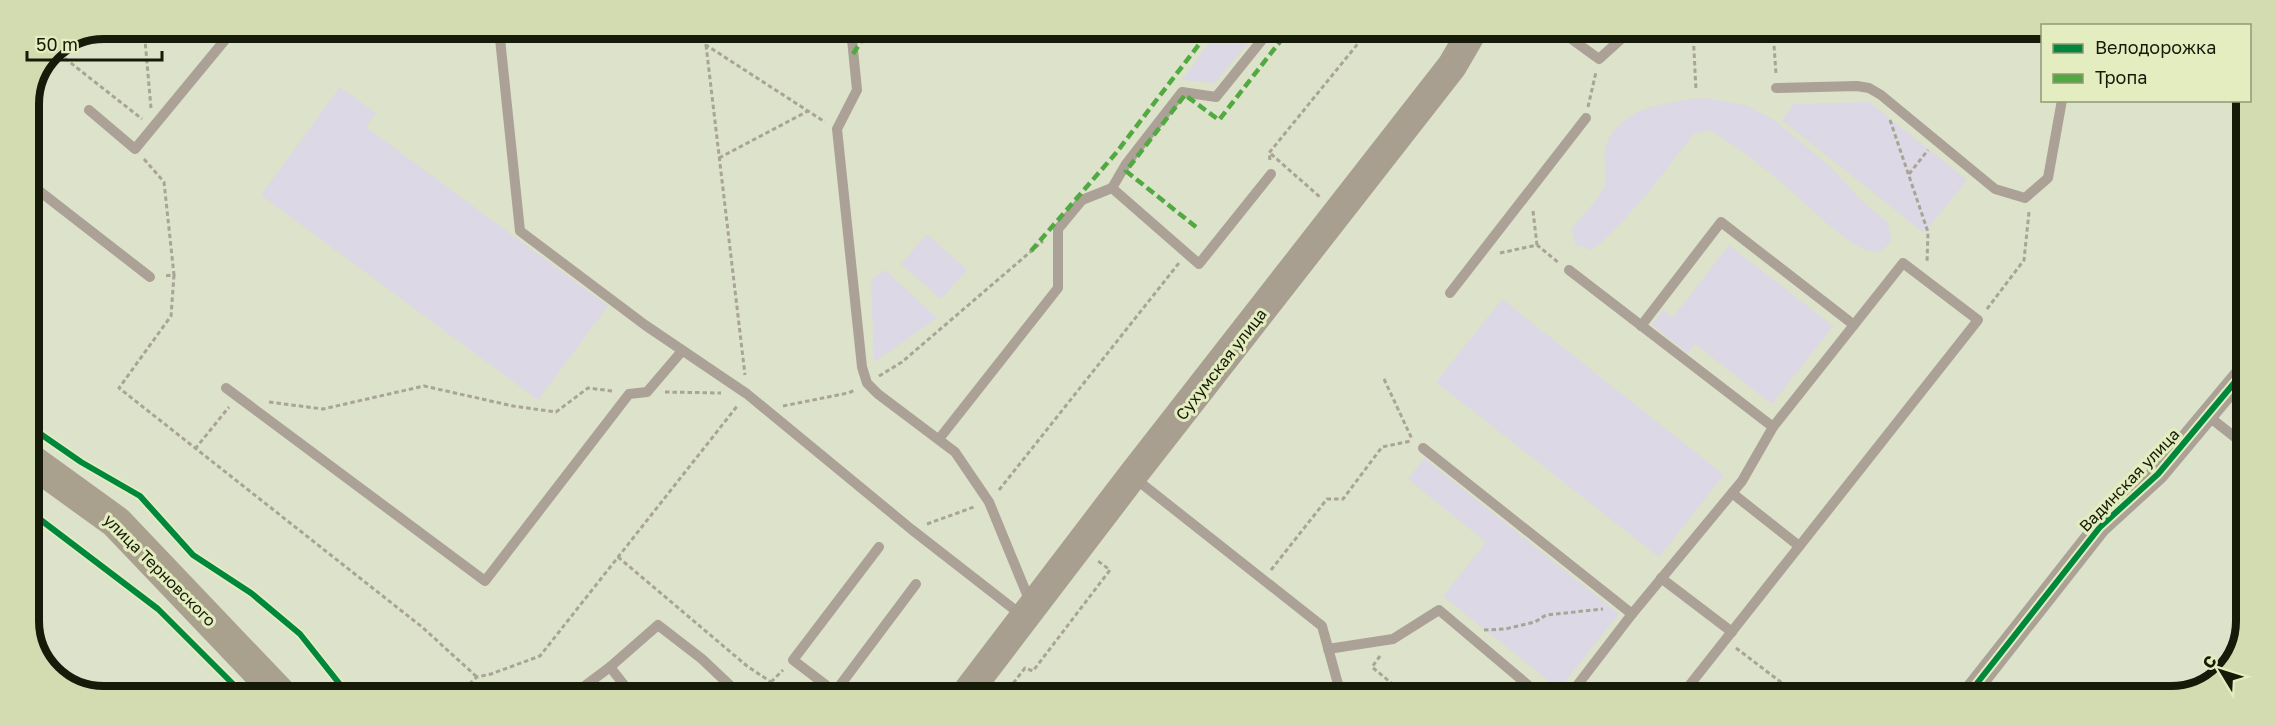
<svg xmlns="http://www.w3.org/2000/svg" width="2275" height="725" font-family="'Golos Text',sans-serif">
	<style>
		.green { fill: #dcd8e5 }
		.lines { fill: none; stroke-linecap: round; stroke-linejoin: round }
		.path { stroke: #a8a597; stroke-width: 3; stroke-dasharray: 4.5 3; stroke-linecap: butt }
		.lane { stroke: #aba196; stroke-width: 10 }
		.street { stroke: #aba196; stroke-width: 21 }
		.secondary { stroke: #a89f90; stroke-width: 30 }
		.primary { stroke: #a9a18e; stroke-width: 33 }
		.quiet { stroke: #51a941; stroke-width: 4.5; stroke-dasharray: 9 4.5; stroke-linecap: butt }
		.cycleway-casing { stroke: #e3edbf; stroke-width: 10 }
		.cycleway { stroke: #00873e; stroke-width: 6 }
		.labels { text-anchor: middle; stroke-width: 6; stroke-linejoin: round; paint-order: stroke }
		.street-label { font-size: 16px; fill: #161a09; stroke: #e3edbf }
		.rim { fill: none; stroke: #161a09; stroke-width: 8 }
	</style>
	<rect width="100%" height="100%" fill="#dde2ca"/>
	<g class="green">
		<polygon points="1218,30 1259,30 1215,83 1182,80"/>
		<polygon points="340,87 376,113 366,127 608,306 538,400 261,195"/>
		<path d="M1703 98 1746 105 1774 120 1833 169 1858 197 1888 223 1891 241C1884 251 1875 254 1864 249 1843 240 1809 207 1791 191 1766 169 1739 148 1710 130L1694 134C1662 174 1632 217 1592 250L1576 245 1571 229C1579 220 1602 195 1605 185 1608 172 1601 157 1607 143 1621 107 1669 102 1703 98Z"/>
		<polygon points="1869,102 1967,180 1924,233 1782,120 1794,104"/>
		<polygon points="927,234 967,270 941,299 901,264"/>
		<polygon points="1729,245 1833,326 1772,404 1695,344 1687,353 1652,325 1663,310 1673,317"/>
		<polygon points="885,270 937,318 874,362 871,280"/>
		<polygon points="1502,299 1724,475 1659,557 1436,382"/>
		<polygon points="1424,458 1619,614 1559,689 1443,596 1486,542 1408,479"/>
	</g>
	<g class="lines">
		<g class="path">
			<polyline points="144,29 151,108"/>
			<polyline points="706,29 706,45 825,122"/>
			<polyline points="1693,31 1696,90"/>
			<polyline points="1773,31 1776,74"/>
			<polyline points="706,45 745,375"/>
			<polyline points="53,49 142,119"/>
			<polyline points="1588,107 1596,72"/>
			<polyline points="1890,120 1928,232 1927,263"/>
			<polyline points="1271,154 1320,197"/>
			<polyline points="719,158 808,111"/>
			<polyline points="144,159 164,182 174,275 164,276"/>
			<polyline points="1270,160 1269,153 1369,30"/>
			<polyline points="1909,174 1928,150"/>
			<polyline points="1533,211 1537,245"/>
			<polyline points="1500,253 1537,245 1559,263"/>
			<polyline points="174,275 171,316 119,388 422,627 477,677"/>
			<polyline points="1987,309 2024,260 2029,212"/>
			<polyline points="29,355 38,360"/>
			<polyline points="879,376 902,362 1043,241"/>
			<polyline points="1384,379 1412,439"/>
			<polyline points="665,392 721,393"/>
			<polyline points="269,402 323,409 424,386 513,406 556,412 588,388 612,391"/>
			<polyline points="783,406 848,393 855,390"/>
			<polyline points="29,426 44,437"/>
			<polyline points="57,446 140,496 193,555 251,593 300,634 342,687 343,694"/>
			<polyline points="195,449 229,407"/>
			<polyline points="999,490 1179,263"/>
			<polyline points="29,511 158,609 225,676"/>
			<polyline points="927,524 974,507"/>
			<polyline points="618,557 747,666 771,682 754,692"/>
			<polyline points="1271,570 1327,499 1343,499 1382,447 1411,441"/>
			<polyline points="1484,630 1505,629 1535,622 1546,615 1603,609"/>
			<polyline points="1736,648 1799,696"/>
			<polyline points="1380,656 1372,667 1407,696"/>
			<polyline points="771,682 783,670"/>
			<polyline points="458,694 477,677 491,674 540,656 738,405"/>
			<polyline points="1004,695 1025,668 1033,671 1110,570 1098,561"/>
		</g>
		<g class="lane">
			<polyline points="499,29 520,231 645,325 747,394 911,529 1024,617"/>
			<polyline points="851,29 857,90 837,129 862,367 867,383 878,394 955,452 989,502 1026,592 1033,600"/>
			<polyline points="1559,30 1599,59 1631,30"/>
			<polyline points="1776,88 1857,86 1869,88 1881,95 1995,189 2025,198 2048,178 2062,100"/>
			<polyline points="89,110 135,149 234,29"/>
			<polyline points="29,183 150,277"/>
			<polyline points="1112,188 1126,164 1182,92 1216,97 1270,30"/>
			<polyline points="1569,270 1773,427 1742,481 1632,614"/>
			<polyline points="1450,293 1586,118"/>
			<polyline points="1641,326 1721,222 1854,325"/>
			<polyline points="226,388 485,581 629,394 647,392 682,351"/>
			<polyline points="2208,416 2245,445"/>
			<polyline points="939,439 1058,288 1058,229 1082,200 1112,188 1199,264 1271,174"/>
			<polyline points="1423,448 1632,614 1569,696"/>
			<polyline points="1132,476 1322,626 1341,695"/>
			<polyline points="1732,493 1799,546"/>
			<polyline points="879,547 793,660 835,692 916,584"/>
			<polyline points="1661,578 1732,632"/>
			<polyline points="1328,649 1393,639 1439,610 1541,696"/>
			<polyline points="610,667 632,695"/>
			<polyline points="248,694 262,679"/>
			<polyline points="574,694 610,667 658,625 702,659 740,695"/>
			<polyline points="1681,696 1978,320 1903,263 1773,427"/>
		</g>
		<polyline class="street" points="1967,696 2100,527 2158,474 2245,370"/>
		<polyline class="secondary" points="965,695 1132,476 1452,66 1473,30"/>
		<polyline class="primary" points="29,459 116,522 280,694"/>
		<g class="quiet">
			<polyline points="853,54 869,29"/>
			<polyline points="1196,227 1126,171 1185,95 1219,120 1289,30"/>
			<polyline points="1031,251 1116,153 1210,30"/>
		</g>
		<g class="cycleway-casing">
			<g id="cycleway">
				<polyline points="29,426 81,462 140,496 193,555 251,593 300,634 342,687 343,694"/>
				<polyline points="29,511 158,609 243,694"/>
				<polyline points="1967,696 2100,527 2158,474 2245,370"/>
			</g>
		</g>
		<use href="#cycleway" class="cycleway"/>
	</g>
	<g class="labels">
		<g class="street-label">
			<text transform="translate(1221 364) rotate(-52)" y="6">Сухумская улица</text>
			<text transform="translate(2129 480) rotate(-46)" y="6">Вадинская улица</text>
			<text transform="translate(160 570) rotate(45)" y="6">улица Терновского</text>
		</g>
	</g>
	<path d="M0 0H2275V725H0ZM104 39H2171A65 65 0 0 1 2236 104V621A65 65 0 0 1 2171 686H104A65 65 0 0 1 39 621V104A65 65 0 0 1 104 39Z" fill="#d3dcb0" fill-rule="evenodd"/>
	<path class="rim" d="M104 39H2171A65 65 0 0 1 2236 104V621A65 65 0 0 1 2171 686H104A65 65 0 0 1 39 621V104A65 65 0 0 1 104 39Z"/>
	<rect x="2041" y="24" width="210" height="78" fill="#e3edbf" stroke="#919976" stroke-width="1.5"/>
	<rect x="2053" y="44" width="30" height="9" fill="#00873e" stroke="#919976" stroke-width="1.5"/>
	<text x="2095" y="54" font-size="18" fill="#161a09">Велодорожка</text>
	<rect x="2053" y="74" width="30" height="9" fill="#51a941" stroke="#919976" stroke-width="1.5"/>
	<text x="2095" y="84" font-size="18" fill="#161a09">Тропа</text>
	<g transform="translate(2221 671) rotate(308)" stroke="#e3edbf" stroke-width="4.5" paint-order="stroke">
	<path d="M0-4.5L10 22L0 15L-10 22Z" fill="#161a09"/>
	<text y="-9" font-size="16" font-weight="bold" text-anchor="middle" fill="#161a09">С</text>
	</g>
	<path d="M27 51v9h135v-9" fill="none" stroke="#161a09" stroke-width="3"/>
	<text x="36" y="51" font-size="18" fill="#161a09" stroke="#e3edbf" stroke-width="4.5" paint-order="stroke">50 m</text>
</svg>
